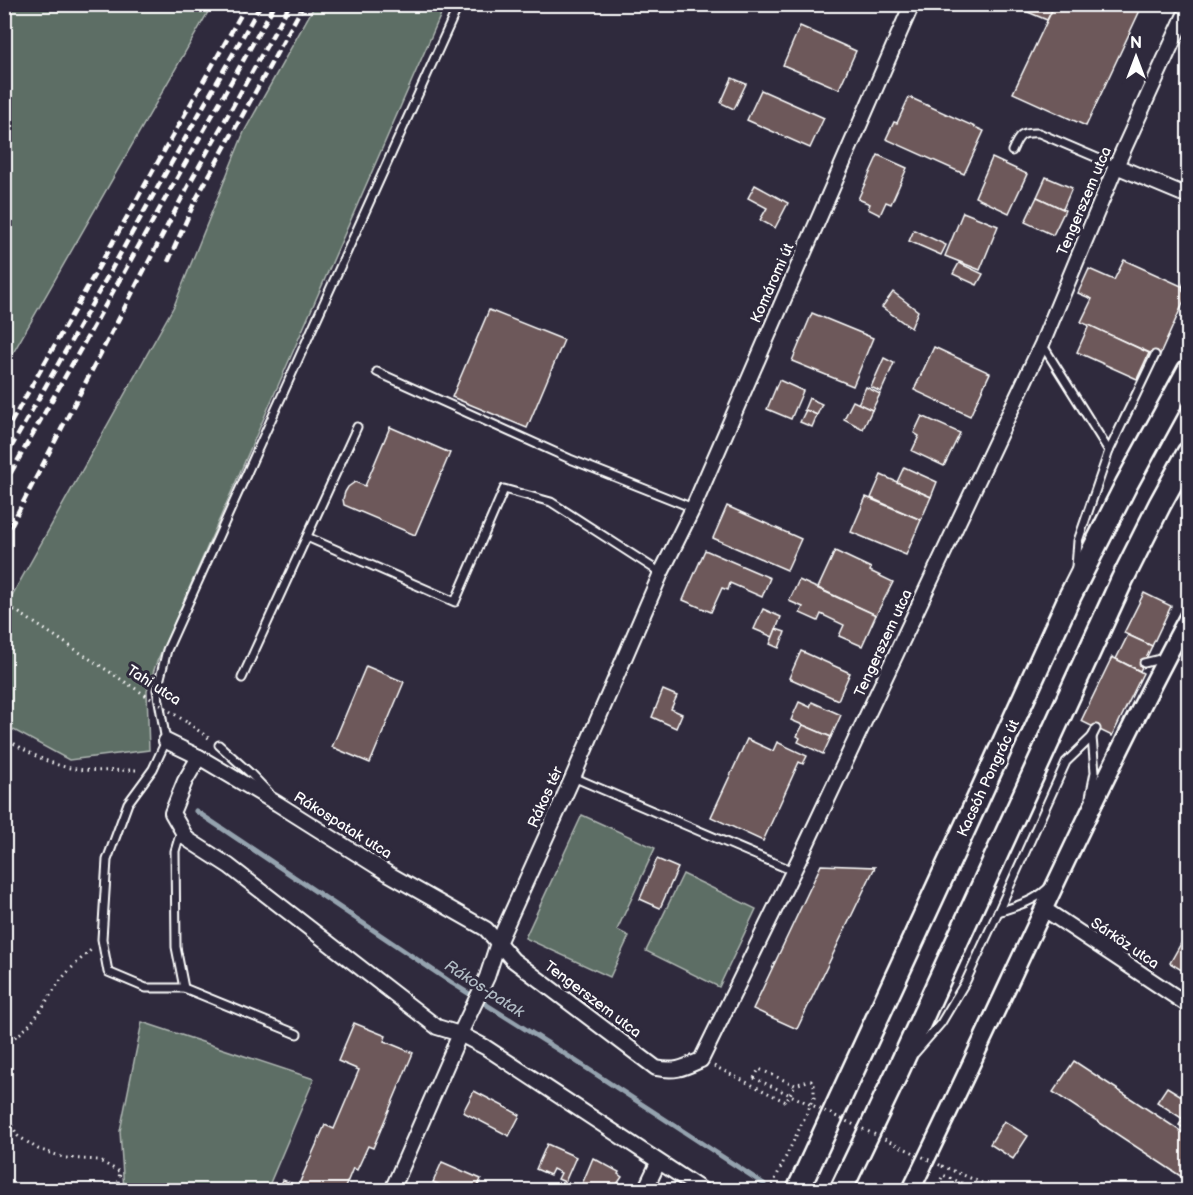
<svg xmlns="http://www.w3.org/2000/svg" width="1193" height="1195" font-family="'Balsamiq Sans',sans-serif">
	<style>
		.green { fill: #5d6e65; stroke: #aeb6b2; stroke-width: 1.5 }
		.lines { fill: none; stroke-linecap: round; stroke-linejoin: round }
		.stream { stroke: #95a3af; stroke-width: 5 }
		.building { fill: #6d595a; stroke: #fff; stroke-width: 1.5 }
		.service-casing { stroke: #fff; stroke-width: 11 }
		.minor-casing { stroke: #fff; stroke-width: 18 }
		.tertiary-casing { stroke: #fff; stroke-width: 21 }
		.primary-casing { stroke: #fff; stroke-width: 26 }
		.path { stroke: #fff; stroke-width: 3; stroke-dasharray: 1.5 4.5; stroke-linecap: butt }
		.service { stroke: #2f2a3d; stroke-width: 7 }
		.minor { stroke: #2f2a3d; stroke-width: 14 }
		.tertiary { stroke: #2f2a3d; stroke-width: 16 }
		.primary { stroke: #2f2a3d; stroke-width: 21 }
		.rail { stroke: #fff; stroke-width: 4.5; stroke-dasharray: 9 4.5; stroke-linecap: butt }
		.path-bridge { stroke: #fff; stroke-width: 3; stroke-dasharray: 1.5 4.5; stroke-linecap: butt }
		.labels { text-anchor: middle; stroke-width: 6; stroke-linejoin: round; paint-order: stroke }
		.street-label { font-size: 15px; fill: #fff; stroke: #2f2a3d }
		.water-label { font-size: 16px; font-style: italic; fill: #b0bac3; stroke: #2f2a3d }
	</style>
	<rect width="100%" height="100%" fill="#2f2a3d"/>
	<filter id="ink" filterUnits="userSpaceOnUse"><feTurbulence type="fractalNoise" baseFrequency=".0167" numOctaves="2"/><feDisplacementMap in="SourceGraphic" scale="12" xChannelSelector="R" yChannelSelector="G"/><feConvolveMatrix kernelMatrix="1 2 1 2 8 2 1 2 1" color-interpolation-filters="sRGB"/></filter>
	<g filter="url(#ink)">
		<g class="green">
			<polygon points="5,4 212,5 5,367 4,5"/>
			<polygon points="315,5 445,5 156,664 147,691 149,750 69,760 10,728 4,715 5,608 174,306 244,132"/>
			<polygon points="582,815 655,848 617,930 629,936 610,977 525,938"/>
			<polygon points="683,874 756,909 719,987 646,951"/>
			<polygon points="142,1022 314,1079 267,1190 124,1190 120,1131"/>
		</g>
		<g class="lines">
			<polyline class="stream" points="196,811 452,983 565,1054 764,1184"/>
		</g>
		<g class="building">
			<polygon points="1025,4 1055,4 1047,20 1023,10"/>
			<polygon points="1055,4 1143,4 1086,126 1013,93"/>
			<polygon points="800,26 856,51 839,89 783,65"/>
			<polygon points="732,78 746,84 734,109 721,103"/>
			<polygon points="761,90 824,118 810,148 747,120"/>
			<polygon points="909,97 984,131 964,174 886,139 894,122 897,123"/>
			<polygon points="878,155 907,168 891,204 886,202 880,215 868,209 870,204 858,199"/>
			<polygon points="992,158 1027,174 1009,213 975,197"/>
			<polygon points="1046,177 1072,188 1063,209 1037,197"/>
			<polygon points="755,185 788,203 775,228 760,220 767,208 748,198"/>
			<polygon points="1037,197 1065,210 1053,235 1025,222"/>
			<polygon points="963,212 998,226 980,270 945,256"/>
			<polygon points="914,230 946,245 941,255 909,241"/>
			<polygon points="1124,260 1188,289 1188,292 1159,357 1081,322 1092,299 1078,293 1089,269 1114,280"/>
			<polygon points="959,263 983,274 977,285 953,274"/>
			<polygon points="893,292 918,311 911,328 882,307"/>
			<polygon points="489,310 564,340 527,428 452,397"/>
			<polygon points="812,313 873,338 853,386 792,361"/>
			<polygon points="1089,325 1149,353 1137,379 1077,352"/>
			<polygon points="934,347 990,373 970,416 914,390"/>
			<polygon points="884,358 894,363 881,392 871,387"/>
			<polygon points="779,380 803,391 791,419 767,409"/>
			<polygon points="866,387 880,394 872,410 858,404"/>
			<polygon points="809,398 822,404 817,415 804,410"/>
			<polygon points="853,401 872,410 863,429 844,419"/>
			<polygon points="806,410 817,415 812,427 800,422"/>
			<polygon points="922,416 960,433 944,466 912,451 919,436 914,433"/>
			<polygon points="390,427 450,453 415,535 344,505 343,499 345,492 348,487 355,482 365,486"/>
			<polygon points="904,467 937,482 931,497 897,482"/>
			<polygon points="881,475 931,497 921,520 871,498"/>
			<polygon points="866,497 921,520 906,555 851,532"/>
			<polygon points="727,506 801,539 787,570 713,538"/>
			<polygon points="705,550 770,578 762,597 730,583 728,590 722,588 711,612 683,600"/>
			<polygon points="835,551 871,568 870,571 893,582 876,615 818,588"/>
			<polygon points="799,580 876,615 862,646 839,636 844,625 821,614 818,621 800,613 803,607 789,601"/>
			<polygon points="1144,593 1171,606 1152,646 1124,633"/>
			<polygon points="763,609 781,617 773,637 754,629"/>
			<polygon points="776,629 785,632 779,648 770,644"/>
			<polygon points="1128,635 1152,646 1140,671 1116,659"/>
			<polygon points="801,651 850,673 838,700 789,678"/>
			<polygon points="1112,657 1143,673 1112,736 1081,721"/>
			<polygon points="366,666 404,682 370,763 332,747"/>
			<polygon points="663,690 677,696 671,709 682,714 676,728 652,717"/>
			<polygon points="799,702 810,707 812,702 841,715 831,737 791,720"/>
			<polygon points="803,725 831,737 823,754 798,742 800,738 797,736"/>
			<polygon points="747,739 773,751 777,742 807,756 803,764 799,762 763,841 711,817"/>
			<polygon points="657,859 678,868 660,908 640,899"/>
			<polygon points="821,865 875,867 797,1029 753,1009"/>
			<polygon points="1188,931 1188,974 1170,963"/>
			<polygon points="354,1023 386,1036 384,1041 413,1053 373,1148 368,1146 357,1170 353,1168 344,1190 278,1190 283,1180 298,1186 325,1125 334,1129 359,1070 338,1061"/>
			<polygon points="1074,1061 1188,1136 1188,1181 1053,1092"/>
			<polygon points="1167,1087 1188,1100 1188,1131 1179,1125 1183,1119 1157,1102"/>
			<polygon points="474,1091 520,1115 509,1136 463,1112"/>
			<polygon points="1004,1121 1028,1136 1013,1159 990,1144"/>
			<polygon points="547,1144 576,1157 565,1182 558,1179 561,1173 553,1169 550,1175 536,1169"/>
			<polygon points="593,1158 619,1172 618,1174 622,1177 613,1190 583,1190 580,1189"/>
			<polygon points="442,1162 481,1179 476,1190 470,1187 468,1190 452,1190 433,1182"/>
		</g>
		<g class="lines">
			<g class="service-casing">
				<g id="service">
					<path d="M1012 151C1019 135 1021 132 1039 133L1116 166"/>
					<polyline points="1187,289 1188,285"/>
					<polyline points="1042,344 1109,451"/>
					<polyline points="377,372 570,459 693,508"/>
					<polyline points="307,537 455,602 504,489 551,502 661,573"/>
					<polyline points="1076,567 1078,541 1109,451 1155,355"/>
					<polyline points="1144,663 1164,658"/>
					<polyline points="242,678 357,427"/>
					<polyline points="219,745 250,773 269,793"/>
					<polyline points="573,777 793,871"/>
					<polyline points="1090,797 1095,772 1092,737"/>
					<polyline points="181,831 175,851 176,947 184,988 297,1034"/>
					<polyline points="998,912 1066,762 1092,737 1096,729"/>
					<polyline points="184,988 146,988 108,972 102,939 107,860 128,803 153,769 166,741 157,690 167,650 459,4"/>
					<path d="M915 1053 941 1023 966 981 998 912C1016 906 1033 902 1047 889"/>
				</g>
			</g>
			<g class="minor-casing">
				<g id="minor">
					<polyline points="1116,166 1188,196"/>
					<path d="M166 741 199 757 278 804 389 874 486 929 513 960 656 1068C676 1072 683 1068 701 1060L806 845 1042 344 1116 166 1188 8"/>
					<polyline points="199,757 185,781 172,813 187,839 229,866 437,1027 460,1034 485,1047 702,1190"/>
					<polyline points="1044,909 1188,1005"/>
					<polyline points="392,1190 460,1034 487,977 498,943 573,777 661,573 693,508 912,4"/>
					<polyline points="645,1190 658,1163"/>
				</g>
			</g>
			<g class="tertiary-casing">
				<path id="tertiary" d="M911 1190C1004 999 1088 804 1188 617"/>
			</g>
			<g class="primary-casing">
				<g id="primary">
					<polyline points="798,1190 967,823 1070,596 1126,485 1188,371"/>
					<polyline points="841,1190 896,1075 1122,580 1160,504 1188,453"/>
				</g>
			</g>
			<g class="path">
				<polyline points="188,723 210,739"/>
				<path d="M4 737C25 751 51 766 76 769 96 772 116 770 136 770"/>
				<path d="M4 1042C34 1032 46 997 65 975 73 966 83 957 92 949"/>
				<polyline points="714,1066 786,1102 795,1085"/>
				<polyline points="754,1078 759,1069 795,1085 811,1080 814,1085 814,1098 770,1190"/>
				<polyline points="4,1116 8,1119 18,1136 38,1149 66,1158 98,1160 120,1172 117,1190"/>
				<polyline points="942,1166 989,1186 987,1190"/>
				<polyline points="958,1182 962,1190"/>
				<polyline points="936,1190 943,1175 978,1190"/>
			</g>
			<use href="#service" class="service"/>
			<use href="#minor" class="minor"/>
			<use href="#tertiary" class="tertiary"/>
			<use href="#primary" class="primary"/>
			<g class="rail">
				<polyline points="168,262 195,201 304,4"/>
				<polyline points="4,435 247,4"/>
				<polyline points="4,460 261,4"/>
				<polyline points="4,485 275,4"/>
				<polyline points="4,539 187,188 290,4"/>
			</g>
			<g class="path-bridge">
				<polyline points="4,603 188,723"/>
				<polyline points="754,1078 942,1166"/>
			</g>
		</g>
	</g>
	<g class="labels">
		<g class="street-label">
			<text transform="translate(1084 201) rotate(-67)" y="5">Tengerszem utca</text>
			<text transform="translate(772 283) rotate(-66)" y="5">Komáromi út</text>
			<text transform="translate(883 643) rotate(-65)" y="5">Tengerszem utca</text>
			<text transform="translate(154 685) rotate(33)" y="5">Tahi utca</text>
			<text transform="translate(988 778) rotate(-65)" y="5">Kacsóh Pongrác út</text>
			<text transform="translate(545 797) rotate(-66)" y="5">Rákos tér</text>
			<text transform="translate(343 825) rotate(32)" y="5">Rákospatak utca</text>
			<text transform="translate(1125 943) rotate(34)" y="5">Sárköz utca</text>
			<text transform="translate(593 999) rotate(37)" y="5">Tengerszem utca</text>
		</g>
		<g class="water-label">
			<text transform="translate(485 988) rotate(33)" y="6">Rákos-patak</text>
		</g>
	</g>
	<rect width="1193" height="1195" fill="none" stroke="#2f2a3d" stroke-width="24"/>
	<rect x="12" y="12" width="1169" height="1171" fill="none" stroke="#fff" stroke-width="2" filter="url(#ink)"/>
	<g transform="translate(1136 57)" stroke="#2f2a3d" stroke-width="4.5" paint-order="stroke">
	<path d="M0-4.5L10 22L0 15L-10 22Z" fill="#ffffff"/>
	<text y="-9" font-size="16" font-weight="bold" text-anchor="middle" fill="#ffffff">N</text>
	</g>
</svg>
